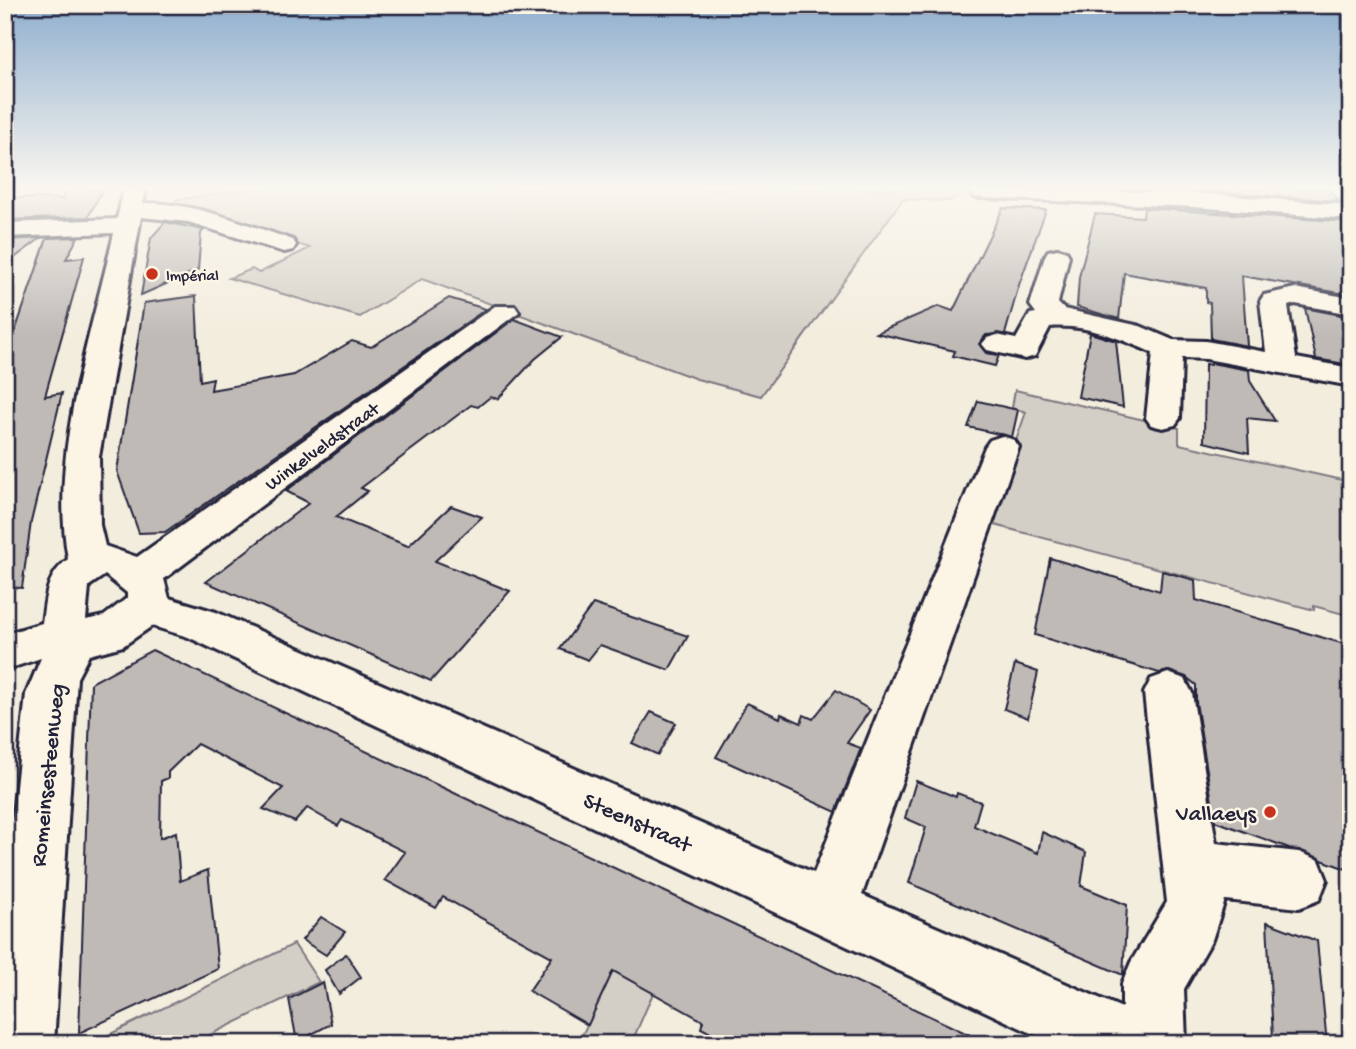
<svg xmlns="http://www.w3.org/2000/svg" width="1356" height="1049" font-family="'Gochi Hand',sans-serif">
	<style>
		.green { fill: #d4cfc6; stroke: #7b7880; stroke-width: 2 }
		.building { fill: #bfbab6; stroke: #22223b; stroke-width: 2 }
		.lines { fill: none; stroke-linecap: round; stroke-linejoin: round }
		.minor-casing { stroke: #22223b; stroke-width: 6 }
		.minor { fill: #fcf5e5; fill-rule: evenodd }
		.poi-dot { fill: #c8321e; stroke: #fcf5e5; stroke-width: 2.5 }
		.labels { text-anchor: middle; stroke-width: 5; stroke-linejoin: round; paint-order: stroke }
		.far-poi-label { font-size: 16px; fill: #22223b; stroke: #fcf5e5; text-anchor: start }
		.street-label { font-size: 19px; fill: #22223b; stroke: #fcf5e5 }
		.near-street-label { font-size: 23px; fill: #22223b; stroke: #fcf5e5 }
		.near-poi-label { font-size: 23px; fill: #22223b; stroke: #fcf5e5; text-anchor: end }
	</style>
	<rect width="100%" height="100%" fill="#f3edde"/>
	<filter id="ink" filterUnits="userSpaceOnUse"><feTurbulence type="fractalNoise" baseFrequency=".0143" numOctaves="2"/><feDisplacementMap in="SourceGraphic" scale="14" xChannelSelector="R" yChannelSelector="G"/><feConvolveMatrix kernelMatrix="1 2 1 2 8 2 1 2 1" color-interpolation-filters="sRGB"/></filter>
	<g filter="url(#ink)">
		<g class="green">
			<polygon points="250,189 967,189 950,201 903,199 761,396 697,379 422,279 360,317 229,278 252,269 259,273 310,248 172,206 176,200"/>
			<polygon points="1015,390 1179,428 1179,444 1351,482 1351,616 1314,606 1314,610 987,523 1026,412 1012,408"/>
			<polygon points="652,886 692,904 631,1044 578,1044"/>
			<polygon points="294,944 319,982 191,1044 90,1044"/>
		</g>
		<g class="building">
			<polygon points="66,189 103,189 88,217 5,220 5,197 64,199"/>
			<polygon points="1144,189 1329,189 1339,201 1193,190"/>
			<polygon points="1003,208 1046,210 1019,285 1005,334 986,335 979,344 986,353 999,355 995,366 953,356 955,351 876,333 939,306 953,311"/>
			<polygon points="1144,208 1351,222 1351,295 1242,276 1247,346 1211,339 1210,303 1206,302 1206,288 1124,273 1119,319 1077,307 1079,277 1095,214 1143,217"/>
			<polygon points="165,222 204,230 201,233 198,270 141,295 151,238"/>
			<polygon points="78,237 66,259 84,257 45,396 62,393 31,522 22,588 5,587 5,361 47,238"/>
			<polygon points="41,238 5,265 5,240"/>
			<polygon points="196,296 200,381 213,378 211,390 294,375 352,341 371,347 449,298 486,309 165,532 139,533 117,471 144,303"/>
			<polygon points="1305,308 1351,317 1351,365 1316,359"/>
			<polygon points="514,319 562,337 535,359 498,399 490,397 478,407 471,405 361,488 368,491 336,517 408,546 451,506 482,517 435,561 510,591 431,681 206,582 309,503 286,491"/>
			<polygon points="1090,333 1116,341 1123,407 1078,397"/>
			<polygon points="1211,363 1249,370 1250,381 1275,421 1247,418 1249,453 1204,442 1205,364 1211,365"/>
			<polygon points="978,401 1018,410 1012,437 968,427"/>
			<polygon points="1050,558 1160,591 1162,571 1195,580 1196,600 1351,646 1349,870 1215,821 1196,702 1196,685 1186,677 1169,671 1159,673 1035,635"/>
			<polygon points="593,604 688,636 669,670 600,645 588,660 560,649"/>
			<polygon points="152,650 450,791 989,1044 733,1044 701,1028 703,1021 613,971 588,1025 529,991 552,957 443,897 436,908 385,880 405,852 342,820 338,826 307,808 295,822 263,809 283,788 197,744 168,772 168,778 161,781 160,838 176,832 180,881 208,870 218,969 79,1033 91,683"/>
			<polygon points="1015,664 1038,672 1028,718 1004,709"/>
			<polygon points="836,690 870,710 847,743 861,748 836,812 716,757 747,703 780,718 781,714 801,723 804,715 813,719"/>
			<polygon points="651,712 676,723 658,755 632,743"/>
			<polygon points="916,781 956,797 957,793 981,802 974,826 1038,853 1042,832 1086,852 1081,886 1127,905 1123,975 909,883 926,827 905,818"/>
			<polygon points="321,917 345,932 326,955 302,940"/>
			<polygon points="1267,922 1317,941 1327,1044 1286,1044 1273,1038"/>
			<polygon points="346,954 361,977 339,994 325,970"/>
			<polygon points="323,982 331,1024 297,1042 289,999"/>
		</g>
		<g class="lines">
			<g class="minor-casing">
				<g id="minor">
					<path d="M124 189H146L143 203C194 202 245 224 293 240L296 245 293 250 284 252 188 222 141 217 99 457 100 525 105 546 137 557 495 306H515L519 312 164 579 169 598 216 612 814 873 985 447 990 440 1002 436 1014 440 1019 447 862 895 1122 1008V984L1131 962 1167 902 1144 693 1151 679 1168 673 1185 679 1192 693 1216 843 1299 852 1319 860 1327 880 1319 900 1299 908 1225 900 1212 940 1184 989 1186 1044H1055L188 637 152 626 123 646 89 655 77 678 54 1044H5V889L26 694 41 658 5 670V634L42 623C46 596 46 576 68 559 49 456 91 336 114 233L5 237V223L117 219ZM105 575 127 593V598L104 616 86 620 89 586Z"/>
					<polygon points="973,189 1193,193 1351,205 1351,219 1193,207 982,198 974,197 971,192"/>
					<path d="M1057 249 1066 251 1069 256 1058 303 1064 309 1140 326 1173 340 1206 341 1266 352 1260 301 1264 295 1295 288 1351 298V314L1295 304 1288 306 1296 358 1351 368V386L1206 359 1182 358 1180 418 1175 425 1163 428 1151 425 1146 418 1153 353C1121 339 1086 324 1050 327L1035 356 1025 359 987 350 982 344 987 338 997 335 1016 339 1030 314 1036 313 1030 305 1045 256 1048 251Z"/>
				</g>
			</g>
			<use href="#minor" class="minor"/>
		</g>
	</g>
	<linearGradient id="sky" x2="0" y2="1"><stop stop-color="#90afce"/><stop offset="0.56" stop-color="#faf7f0"/><stop offset="1" stop-color="#faf7f0" stop-opacity="0"/></linearGradient>
	<rect width="1356" height="336" fill="url(#sky)"/>
	<g class="poi-dot">
		<circle cx="152" cy="274" r="7"/>
		<circle cx="1270" cy="812" r="7"/>
	</g>
	<g class="labels">
		<g class="far-poi-label">
			<text x="166" y="280">Impérial</text>
		</g>
		<g class="street-label">
			<text transform="translate(321 445) rotate(-36)" y="7">Winkelveldstraat</text>
		</g>
		<g class="near-street-label">
			<text transform="translate(46 775) rotate(-84)" y="8">Romeinsesteenweg</text>
			<text transform="translate(638 821) rotate(24)" y="8">Steenstraat</text>
		</g>
		<g class="near-poi-label">
			<text x="1256" y="820">Vallaeys</text>
		</g>
	</g>
	<rect width="1356" height="1049" fill="none" stroke="#fcf5e5" stroke-width="28"/>
	<rect x="14" y="14" width="1328" height="1021" fill="none" stroke="#22223b" stroke-width="2.5" filter="url(#ink)"/>
</svg>
